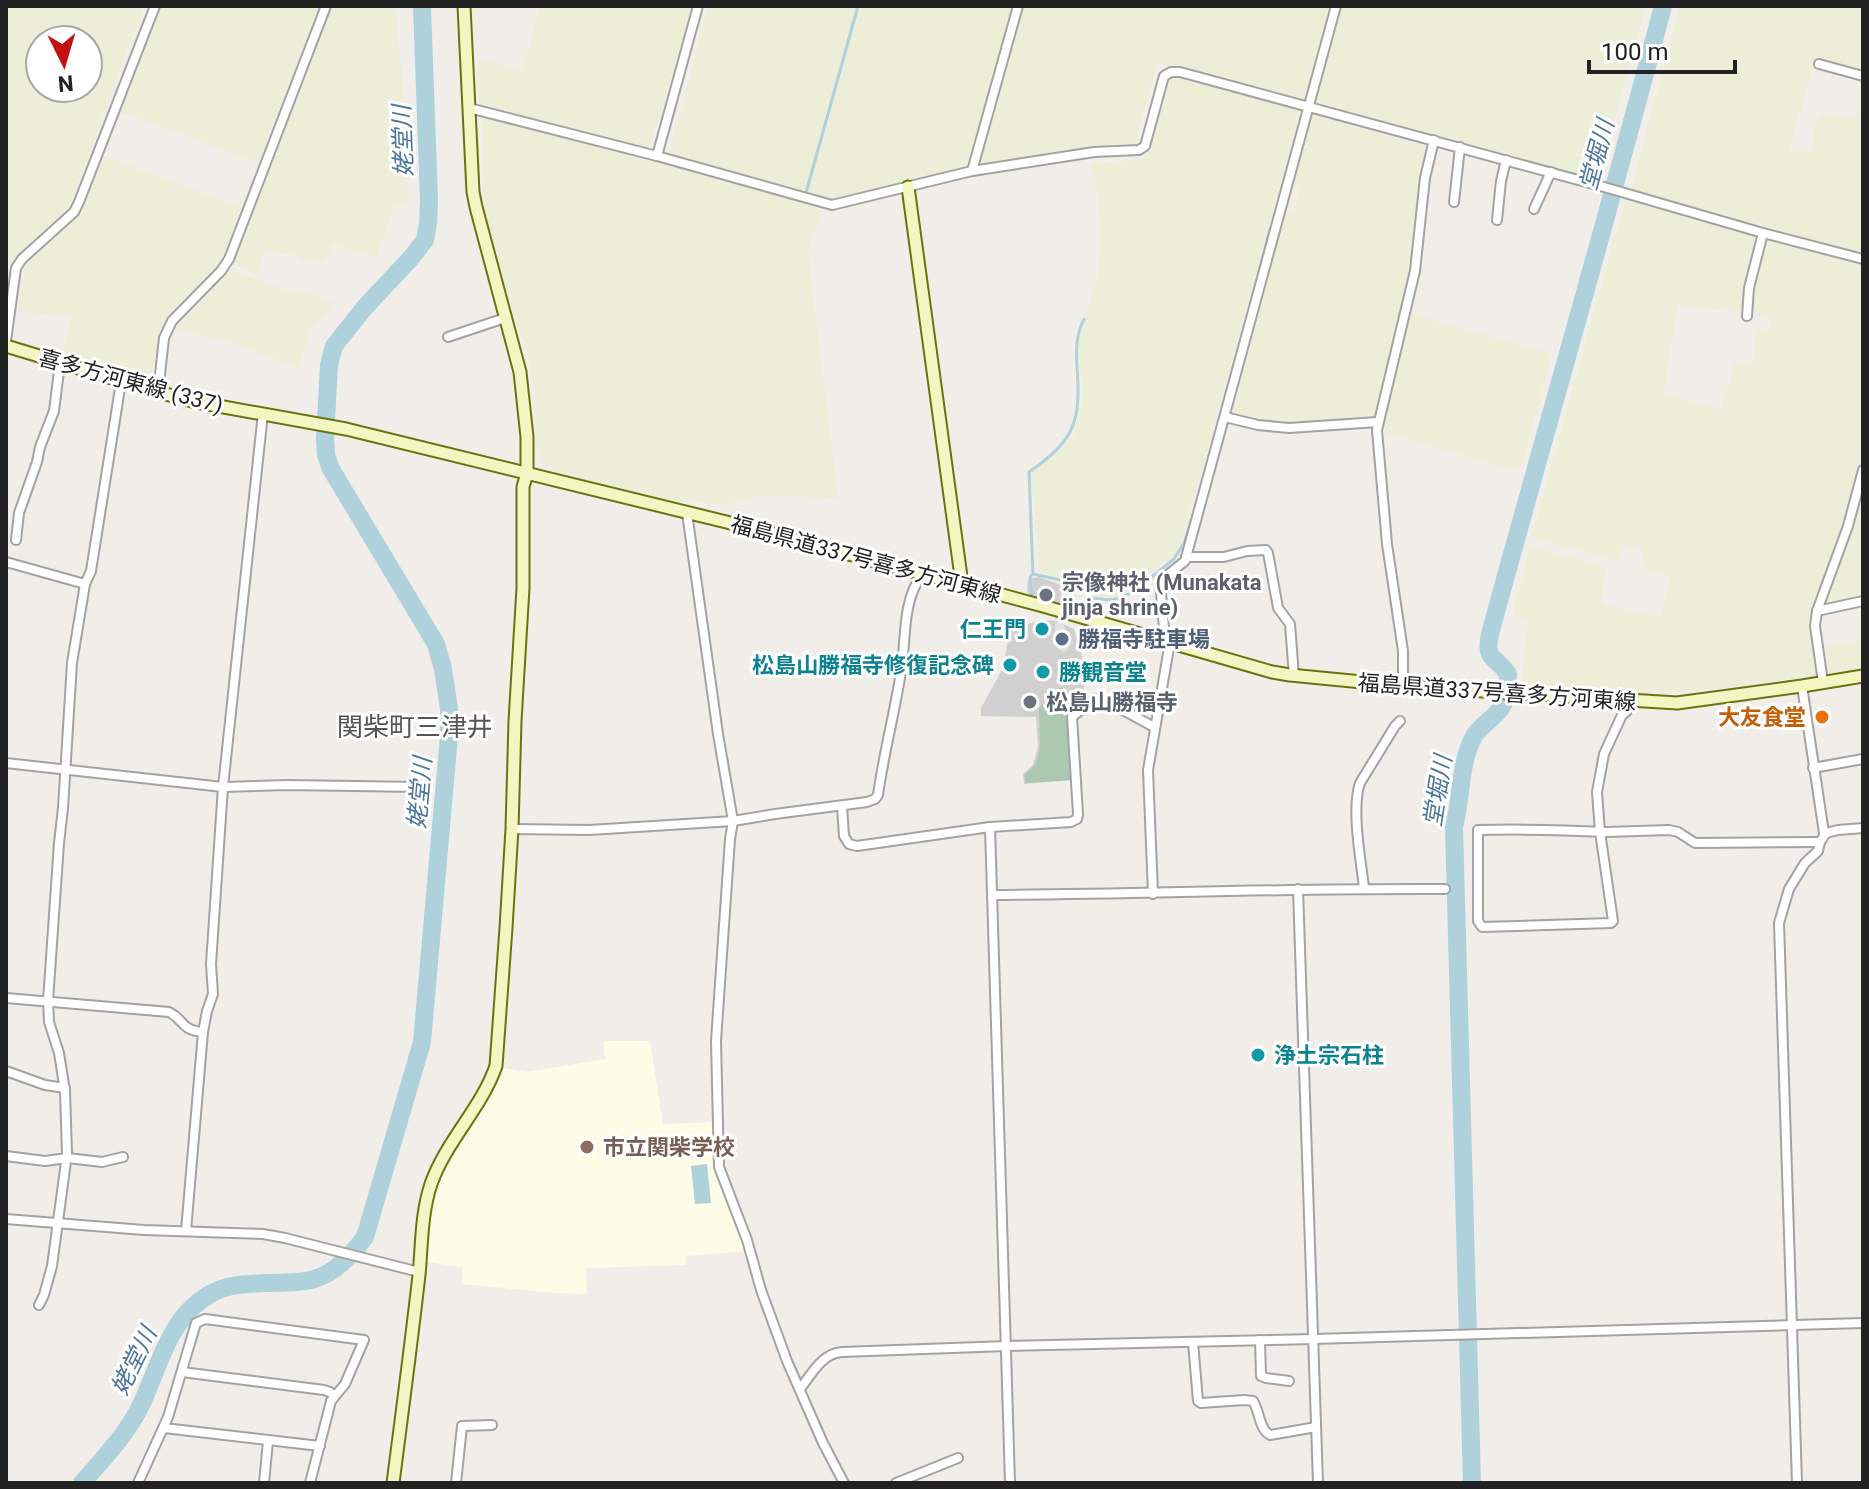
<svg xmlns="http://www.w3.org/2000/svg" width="1869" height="1489" font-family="Roboto,'Noto Sans JP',sans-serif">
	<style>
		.education { fill: #fdfde7 }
		.religious { fill: #d0d0d0 }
		.farmland { fill: #eceed7; fill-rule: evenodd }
		.cemetery { fill: #acc8b0 }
		.parking { fill: #e2e2e2 }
		.water { fill: #aed1db }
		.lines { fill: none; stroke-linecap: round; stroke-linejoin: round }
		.stream { stroke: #aed1db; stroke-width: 3 }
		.river { stroke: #aed1db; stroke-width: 18 }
		.street-casing { stroke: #a3a3a3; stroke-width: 12 }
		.secondary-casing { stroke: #6a740e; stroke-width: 15 }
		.street { stroke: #fff; stroke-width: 8 }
		.secondary { stroke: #f3f5c3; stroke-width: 11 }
		.worship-dot { fill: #6b7280; stroke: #fff; stroke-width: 3 }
		.culture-dot { fill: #0f9aa8; stroke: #fff; stroke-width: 3 }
		.service-dot { fill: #5c6f8a; stroke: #fff; stroke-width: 3 }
		.food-dot { fill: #e8710a; stroke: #fff; stroke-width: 3 }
		.education-dot { fill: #8d6e63; stroke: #fff; stroke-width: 3 }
		.labels { text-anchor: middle; stroke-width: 6; stroke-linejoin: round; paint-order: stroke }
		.street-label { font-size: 22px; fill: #222; stroke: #fff }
		.worship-label { font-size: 22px; font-weight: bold; fill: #5b616d; stroke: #fff; text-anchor: start }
		.culture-label { font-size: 22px; font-weight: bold; fill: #0d838f; stroke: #fff; text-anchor: end }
		.service-label { font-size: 22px; font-weight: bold; fill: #4e5e75; stroke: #fff; text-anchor: start }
		.food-label { font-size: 22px; font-weight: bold; fill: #c56008; stroke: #fff; text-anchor: end }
		.education-label { font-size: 22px; font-weight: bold; fill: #785e54; stroke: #fff; text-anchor: start }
		.water-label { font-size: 24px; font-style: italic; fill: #4d769c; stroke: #fff }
		.quarter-label { font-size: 26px; fill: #555; stroke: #fff }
	</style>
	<rect width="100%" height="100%" fill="#f1eee9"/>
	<polygon class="education" points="604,1041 650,1041 663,1124 715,1122 717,1170 747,1251 686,1256 685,1265 586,1268 587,1294 556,1293 462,1284 463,1267 426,1262 433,1199 443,1172 487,1099 502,1068 526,1072 605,1059"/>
	<g class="religious">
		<polygon points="1039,577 1059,584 1062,588 1061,606 1032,599 1027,591 1028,579"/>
		<polygon points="1043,620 1057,621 1074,629 1084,663 1084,688 1078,697 1073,711 1073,780 1024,784 1023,774 1033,765 1038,746 1036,717 981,716 981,708 1003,668 1009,633 1015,627"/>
	</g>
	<g class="farmland">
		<path d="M6 6H144L69 207 17 255 15 260 6 257ZM40 40H88V88H40Z"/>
		<polygon points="161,6 319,6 258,163 121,112"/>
		<polygon points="332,6 396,6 406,129 408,205 395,206 376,257 332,244 325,263 301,259 298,255 264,252 258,275 233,264"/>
		<polygon points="540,6 692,6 649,151 479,104 476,65 484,60 522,71"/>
		<polygon points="708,6 1013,6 969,169 843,197 832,198 669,154"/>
		<polygon points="1022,6 1329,6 1304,98 1298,100 1157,63 1135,144 1127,143 1087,147 1077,152 984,166 978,164"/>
		<polygon points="1341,6 1646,6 1598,181 1315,102"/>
		<polygon points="1680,6 1863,6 1863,72 1815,59 1789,151 1812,152 1816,123 1823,115 1858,117 1863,81 1863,254 1631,190"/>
		<polygon points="1174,76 1300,111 1182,541 1174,556 1149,573 1127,592 1115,597 1103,598 1092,595 1073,597 1066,580 1045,573 1040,569 1031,477 1032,473 1068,444 1074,436 1080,412 1082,401 1079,339 1097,279 1101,233 1095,177 1090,163 1139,160 1149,152 1168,80"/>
		<polygon points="1312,115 1422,146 1426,150 1420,180 1409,278 1374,416 1308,422 1271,423 1233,413 1286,211 1294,211 1299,189 1291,187"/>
		<polygon points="487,116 801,202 824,211 810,239 808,252 838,498 760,496 724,505 689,501 680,503 558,473 545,465 536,446 535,393 527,352 511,307 485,214 482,185 482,121"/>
		<polygon points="104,156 241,207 219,265 164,322 149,383 61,358 72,316 18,312 26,265 80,212"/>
		<polygon points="1632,201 1756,236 1758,240 1747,279 1742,310 1738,312 1678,306 1663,393 1721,410 1734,364 1751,363 1755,352 1753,334 1757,328 1769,330 1772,320 1752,314 1753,293 1767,241 1770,239 1863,265 1863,449 1840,532 1813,608 1811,619 1817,671 1813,676 1697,691 1639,693 1527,684 1521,679 1529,621 1515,617 1513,611 1530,546 1607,568 1601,596 1603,604 1660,618 1671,577 1646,569 1640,545 1623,547 1619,562 1533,537 1534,528 1613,242 1626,203"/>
		<polygon points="231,270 286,290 317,295 333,303 310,333 298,367 223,340 175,330"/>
		<polygon points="1411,314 1552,354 1522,467 1512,470 1387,433 1383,425"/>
		<polygon points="1863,488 1863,600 1833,607 1824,603 1851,532"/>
		<polygon points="1863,639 1863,670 1830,673 1825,648"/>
	</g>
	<path class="cemetery" d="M1062 688C1071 693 1071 703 1072 712L1069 716 1071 780 1026 783 1024 775 1036 764 1040 747 1039 708 1047 701V695L1051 689Z"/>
	<polygon class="parking" points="1059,622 1064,625 1068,636 1070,644 1067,651 1063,652 1058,649 1055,642 1055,623"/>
	<polygon class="water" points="707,1164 711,1203 695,1204 691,1166"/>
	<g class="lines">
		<g class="stream">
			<polyline points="806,193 858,6"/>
			<polyline points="1250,307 1270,229"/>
			<polyline points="1225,400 1231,376"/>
			<polyline points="1203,481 1212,445"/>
			<path d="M1033 574 1029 472C1075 440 1081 422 1077 367 1076 349 1076 335 1084 319"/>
			<polyline points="1032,600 1030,577 1033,574 1061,580 1067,599 1074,604 1083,603 1091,598 1110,600 1121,598 1136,590 1174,559 1184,543 1197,503"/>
			<polyline points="1058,605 1063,606 1067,599"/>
		</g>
		<g class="river">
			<path d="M82 1483C103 1459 127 1434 141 1405 160 1365 169 1316 212 1293 229 1284 246 1284 265 1283 280 1282 300 1284 314 1279 336 1273 352 1254 365 1237L422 1042 449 736V709L443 669 436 644 331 469 326 455 325 439 329 365 334 346 365 307 411 258 425 240 428 223 429 200 422 6"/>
			<path d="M1472 1483 1454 827C1462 797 1459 764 1474 736 1481 724 1498 716 1503 705 1507 697 1508 683 1508 674 1496 656 1484 661 1490 634 1547 425 1608 216 1663 6"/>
		</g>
		<g class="street-casing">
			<g id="street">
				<polyline points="1819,64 1863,76"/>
				<polyline points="469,108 657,156 832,205 972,171 1094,152 1139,150 1145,146 1164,76 1171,72 1180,72 1604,187 1763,233 1863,259"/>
				<polyline points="657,156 698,6"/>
				<polyline points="972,171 1018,6"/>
				<polyline points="1454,202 1460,147"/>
				<polyline points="1534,209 1551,172"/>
				<polyline points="1497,220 1501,181 1506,160"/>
				<polyline points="1747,316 1749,288 1763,233"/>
				<polyline points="448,337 505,318"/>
				<polyline points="6,341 16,268 22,259 74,212 79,202 155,6"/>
				<polyline points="158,392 164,338 172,321 221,271 229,259 326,6"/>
				<polyline points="1225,417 1258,425 1289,428 1378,422"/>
				<polyline points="687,513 718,734 733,821 730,839 716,1041 719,1167 747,1240 761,1290 787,1361 823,1443 844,1483"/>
				<polyline points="16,540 19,513 37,462 40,447 54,411 60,363"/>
				<polyline points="1186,557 1224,557 1247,551 1266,550 1268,553 1278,608 1290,624 1294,676"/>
				<polyline points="6,562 85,584"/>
				<polyline points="1817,611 1863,601"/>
				<polyline points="1165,640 1160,581 1185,561 1336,6"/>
				<polyline points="1823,682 1815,626 1817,611 1848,526 1863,470"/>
				<polyline points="1403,686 1403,651 1387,544 1377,430 1415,271 1425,178 1434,140"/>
				<polyline points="1802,686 1824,833 1826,833"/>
				<path d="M1629 700 1627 711 1622 715 1604 754 1597 792 1600 832 1613 921 1611 923 1482 927 1478 921V830C1521 829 1564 830 1607 832L1669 830 1678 832 1695 843 1820 842"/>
				<polyline points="6,763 223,787 287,785 420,787"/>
				<polyline points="1813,768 1863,759"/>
				<polyline points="842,806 844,836 849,844 857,846 990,827 1071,822 1077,819 1078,814 1072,717 1093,700 1101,698 1154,727"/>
				<polyline points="990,827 1010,1483"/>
				<path d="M512 829 589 830 733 821 775 814 867 802 875 799 878 795C884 751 896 708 902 665 906 633 903 601 922 574"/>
				<path d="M1364 888C1361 860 1351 809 1360 783L1395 726 1400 721"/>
				<polyline points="1298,889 1318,1483"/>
				<polyline points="1153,894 1148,770 1170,642"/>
				<path d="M993 895C1144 894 1295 888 1445 889"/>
				<path d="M6 998 169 1012C185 1020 180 1030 203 1032"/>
				<polyline points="6,1071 45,1085 65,1088"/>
				<polyline points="6,1156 45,1161 67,1158 102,1162 123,1157"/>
				<polyline points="6,1219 144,1230 263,1234 285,1238 419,1272"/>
				<polyline points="186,1231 203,1032 207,1011 213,994 211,964 223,787 263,413"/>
				<polyline points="39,1305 44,1295 52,1266 67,1154 65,1091 59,1053 49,1022 48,1001 59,843 63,808 72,663 85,584 91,571 121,382"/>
				<polyline points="1260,1340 1261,1376 1266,1378 1289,1381"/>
				<path d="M1193 1342 1198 1401 1201 1403 1244 1400 1253 1401C1260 1412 1259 1429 1270 1435L1316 1427"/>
				<polyline points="182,1372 324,1390 330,1392 334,1396"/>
				<path d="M800 1389C811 1375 822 1353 842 1352L1007 1346 1314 1339 1863 1323"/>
				<polyline points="164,1428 320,1446"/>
				<polyline points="138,1483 168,1417 196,1323 205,1319 364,1340 345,1384 331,1401 310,1483"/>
				<polyline points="264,1483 268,1441"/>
				<polyline points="456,1483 462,1426 492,1425"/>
				<polyline points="896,1483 958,1458"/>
				<polyline points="1797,1483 1779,923 1789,889 1805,863 1818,851 1820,842 1826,833 1838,830 1863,828"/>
			</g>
		</g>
		<g class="secondary-casing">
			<g id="secondary">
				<polyline points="908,187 962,584"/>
				<polyline points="6,346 158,392 196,402 346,429 755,529 1043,606 1272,672 1290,675 1403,686 1677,703 1802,686 1863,676"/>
				<path d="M393 1483C402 1414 411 1345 419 1275 422 1245 421 1214 431 1184 446 1141 481 1109 496 1066L506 928 512 829 515 721 523 588V487L527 473V437L520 372 476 207 473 192 464 6"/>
			</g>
		</g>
		<use href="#street" class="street"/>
		<use href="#secondary" class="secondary"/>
	</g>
	<g class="worship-dot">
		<circle cx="1046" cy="595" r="8"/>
		<circle cx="1030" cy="702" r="8"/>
	</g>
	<g class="culture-dot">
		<circle cx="1042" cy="629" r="8"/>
		<circle cx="1010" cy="665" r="8"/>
		<circle cx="1043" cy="672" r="8"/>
		<circle cx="1258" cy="1055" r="8"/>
	</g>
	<circle class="service-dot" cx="1062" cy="639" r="8"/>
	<circle class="food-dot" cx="1822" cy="717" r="8"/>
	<circle class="education-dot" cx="587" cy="1147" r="8"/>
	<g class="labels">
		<g class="street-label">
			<text transform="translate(131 381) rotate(15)" y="8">喜多方河東線 (337)</text>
			<text transform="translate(866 559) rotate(15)" y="8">福島県道337号喜多方河東線</text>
			<text transform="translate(1497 692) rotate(4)" y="8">福島県道337号喜多方河東線</text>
		</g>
		<g class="worship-label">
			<text x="1062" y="590">宗像神社 (Munakata<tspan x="1062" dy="25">jinja shrine)</tspan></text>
			<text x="1046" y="710">松島山勝福寺</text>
		</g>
		<g class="culture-label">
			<text x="1026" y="637">仁王門</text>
			<text x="994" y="673">松島山勝福寺修復記念碑</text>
			<text x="1059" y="680" text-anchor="start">勝観音堂</text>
			<text x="1274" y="1063" text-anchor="start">浄土宗石柱</text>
		</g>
		<g class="service-label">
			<text x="1078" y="647">勝福寺駐車場</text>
		</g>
		<g class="food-label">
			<text x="1806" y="725">大友食堂</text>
		</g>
		<g class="education-label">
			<text x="603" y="1155">市立関柴学校</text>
		</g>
		<g class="water-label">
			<text transform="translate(403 141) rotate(-92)" y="8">姥堂川</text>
			<text transform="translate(1597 155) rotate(-75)" y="8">堂堀川</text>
			<text transform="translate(1438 791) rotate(-81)" y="8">堂堀川</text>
			<text transform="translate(420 793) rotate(-85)" y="8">姥堂川</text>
			<text transform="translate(134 1361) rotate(-64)" y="8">姥堂川</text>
		</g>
		<g class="quarter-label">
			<text x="415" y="736">関柴町三津井</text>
		</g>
	</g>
	<rect width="1869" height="1489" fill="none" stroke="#222222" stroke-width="16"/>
	<g transform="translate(64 64) rotate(175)"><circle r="38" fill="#ffffff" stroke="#a7a7a7" stroke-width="2"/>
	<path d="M0-6L14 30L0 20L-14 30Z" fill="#c41012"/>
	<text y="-12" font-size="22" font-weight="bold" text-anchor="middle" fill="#222222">N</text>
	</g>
	<path d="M1589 60v12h146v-12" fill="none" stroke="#222222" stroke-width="4"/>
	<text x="1601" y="60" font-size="24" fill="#222222" stroke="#ffffff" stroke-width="6" paint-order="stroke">100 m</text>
</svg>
